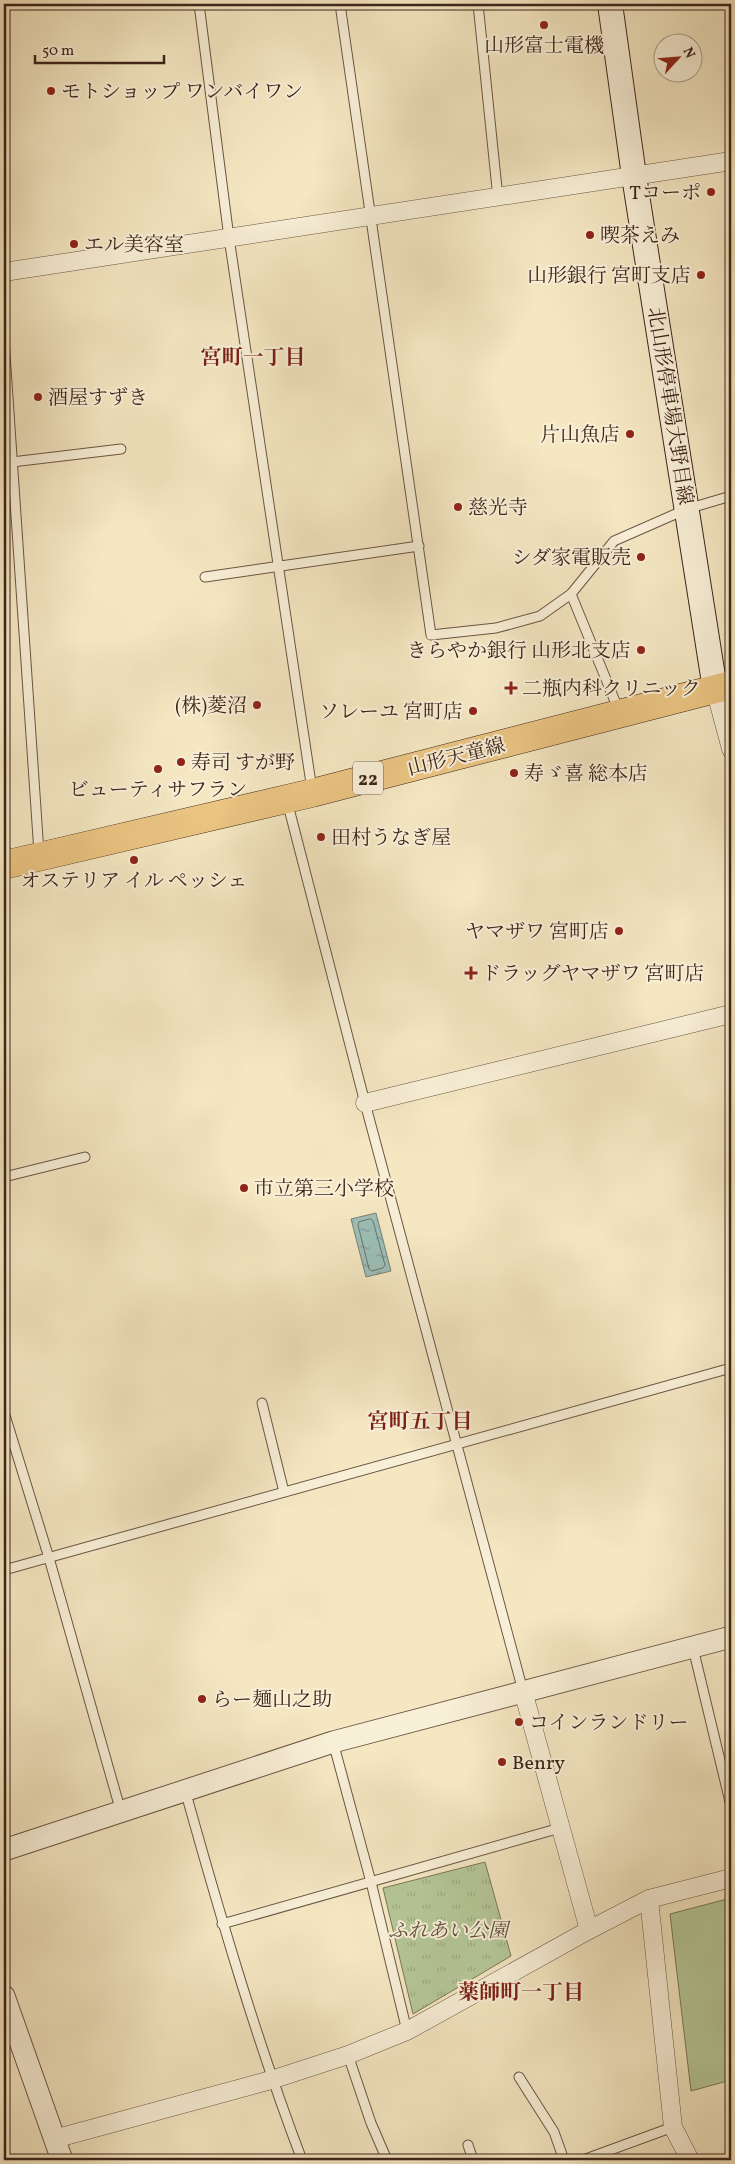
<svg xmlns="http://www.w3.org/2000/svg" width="735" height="2164" font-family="Vollkorn,'Noto Serif JP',serif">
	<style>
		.park { fill: url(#park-tufts); stroke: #797659 }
		.garden { fill: #b5c798; stroke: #797659 }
		.water { fill: url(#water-ripples); stroke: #768179 }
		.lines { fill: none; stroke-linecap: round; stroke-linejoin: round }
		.shore { stroke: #6c7269; stroke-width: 1 }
		.service-casing { stroke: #6b5544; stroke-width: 11 }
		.minor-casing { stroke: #6b5544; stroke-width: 19 }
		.tertiary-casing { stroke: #6b5544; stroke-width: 23 }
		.secondary-casing { stroke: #3d241a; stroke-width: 26 }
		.primary-casing { stroke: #3d241a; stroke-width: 29 }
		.service { stroke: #f8efd7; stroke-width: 9 }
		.minor { stroke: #f8efd7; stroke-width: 18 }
		.tertiary { stroke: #f8efd7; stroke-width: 21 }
		.secondary { stroke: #f8efd7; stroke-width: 24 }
		.primary { stroke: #eac481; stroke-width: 28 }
		.poi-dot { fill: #8f2418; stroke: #f8efd7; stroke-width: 2 }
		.labels { text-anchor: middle; stroke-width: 4; stroke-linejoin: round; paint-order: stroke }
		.shield { fill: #f8efd7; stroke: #756153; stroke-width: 1 }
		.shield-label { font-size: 19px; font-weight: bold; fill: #3d241a }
		.poi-label { font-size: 20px; fill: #3d241a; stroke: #f8efd7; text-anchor: start }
		.street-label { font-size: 20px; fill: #3d241a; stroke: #f8efd7 }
		.park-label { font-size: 20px; font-style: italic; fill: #5b4d3a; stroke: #f8efd7 }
		.neighbourhood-label { font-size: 21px; font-weight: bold; fill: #7a1f14; stroke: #f8efd7 }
	</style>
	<defs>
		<pattern id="park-tufts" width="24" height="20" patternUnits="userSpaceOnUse" patternTransform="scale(1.25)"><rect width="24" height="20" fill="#b5c798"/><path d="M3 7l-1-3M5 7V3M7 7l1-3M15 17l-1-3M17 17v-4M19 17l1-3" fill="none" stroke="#9dab82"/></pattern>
		<pattern id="water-ripples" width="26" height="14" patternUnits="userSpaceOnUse" patternTransform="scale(1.25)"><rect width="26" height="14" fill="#9cbfb8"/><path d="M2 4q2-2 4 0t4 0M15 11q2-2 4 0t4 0" fill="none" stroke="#809b95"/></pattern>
	</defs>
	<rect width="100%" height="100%" fill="#f4e7c2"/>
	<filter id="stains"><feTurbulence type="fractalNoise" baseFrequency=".004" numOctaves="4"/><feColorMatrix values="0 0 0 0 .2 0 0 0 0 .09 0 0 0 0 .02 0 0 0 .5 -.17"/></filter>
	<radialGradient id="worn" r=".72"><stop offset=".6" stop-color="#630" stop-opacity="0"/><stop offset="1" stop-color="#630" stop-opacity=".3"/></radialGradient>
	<polygon class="park" points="485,1862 511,1956 413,2014 383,1888"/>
	<polygon class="garden" points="731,1898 731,2080 691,2091 670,1914"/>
	<polygon class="water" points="376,1213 391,1271 366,1277 351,1219"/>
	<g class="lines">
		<polygon class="shore" points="371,1219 373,1221 385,1265 383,1268 372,1271 369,1269 358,1225 359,1222"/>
		<g class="service-casing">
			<g id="service">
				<polyline points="199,4 229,238 312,790"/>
				<polyline points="340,4 431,635 496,628 540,616 571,594 614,541 687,509 731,496"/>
				<polyline points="478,4 498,198"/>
				<polyline points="4,339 39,853"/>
				<polyline points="12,462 121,449"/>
				<polyline points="205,577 419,546"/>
				<polyline points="571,594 619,711"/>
				<polyline points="287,801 365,1103 523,1691"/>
				<polyline points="4,1177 85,1157"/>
				<polyline points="262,1403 284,1492"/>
				<polyline points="4,1412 49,1558 121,1812"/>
				<polyline points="4,1570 731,1368"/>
				<polyline points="693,1648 731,1806"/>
				<polyline points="333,1742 371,1882 407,2031"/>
				<path d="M185 1790C220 1915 256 2039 302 2160"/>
				<polyline points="222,1924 560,1828"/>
				<polyline points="348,2055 371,2123 387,2160"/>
				<polyline points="519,2077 554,2132 564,2160"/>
				<polyline points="468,2145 473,2160"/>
				<polyline points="583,2160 673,2127"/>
			</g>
		</g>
		<g class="minor-casing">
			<g id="minor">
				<polyline points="4,272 731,161"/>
				<polyline points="715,689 731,749"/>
				<polyline points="365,1103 731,1014"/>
				<polyline points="523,1691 589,1930"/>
				<polyline points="649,1899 673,2127 690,2160"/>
				<polyline points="54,2139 271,2080 348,2055 407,2031 589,1930 649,1899 731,1878"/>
			</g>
		</g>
		<g class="tertiary-casing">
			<g id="tertiary">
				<polyline points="4,1850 333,1742 731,1637"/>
				<polyline points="4,1996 62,2160"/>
			</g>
		</g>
		<g class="secondary-casing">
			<polyline id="secondary" points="610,4 634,176 715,689"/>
		</g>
		<g class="primary-casing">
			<polyline id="primary" points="4,865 312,793 731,685"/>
		</g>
		<use href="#service" class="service"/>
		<use href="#minor" class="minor"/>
		<use href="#tertiary" class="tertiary"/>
		<use href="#secondary" class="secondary"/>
		<use href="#primary" class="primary"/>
	</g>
	<g class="poi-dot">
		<circle cx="544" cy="25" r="5"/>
		<circle cx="51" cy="91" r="5"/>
		<circle cx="711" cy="192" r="5"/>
		<circle cx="590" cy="235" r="5"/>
		<circle cx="74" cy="244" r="5"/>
		<circle cx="701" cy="275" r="5"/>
		<circle cx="38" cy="397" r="5"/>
		<circle cx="630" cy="434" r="5"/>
		<circle cx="458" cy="507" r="5"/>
		<circle cx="641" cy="557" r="5"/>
		<circle cx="641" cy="650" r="5"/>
		<path d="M508.5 680.5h5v5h5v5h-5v5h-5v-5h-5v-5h5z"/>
		<circle cx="257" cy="705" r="5"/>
		<circle cx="473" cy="711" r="5"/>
		<circle cx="181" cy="762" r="5"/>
		<circle cx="158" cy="769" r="5"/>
		<circle cx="514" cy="773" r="5"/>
		<circle cx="321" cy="837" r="5"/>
		<circle cx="134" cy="860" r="5"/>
		<circle cx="619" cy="931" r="5"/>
		<path d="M468.5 965.5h5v5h5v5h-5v5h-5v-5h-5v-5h5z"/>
		<circle cx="244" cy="1188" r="5"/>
		<circle cx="202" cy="1699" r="5"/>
		<circle cx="519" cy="1722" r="5"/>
		<circle cx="502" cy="1762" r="5"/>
	</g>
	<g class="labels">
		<rect class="shield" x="353" y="761.5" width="30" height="33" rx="4"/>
		<g class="shield-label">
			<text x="368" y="785">22</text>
		</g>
		<g class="poi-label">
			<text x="544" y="52" text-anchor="middle">山形富士電機</text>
			<text x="61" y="98">モトショップ ワンバイワン</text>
			<text x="701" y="199" text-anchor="end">Tコーポ</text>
			<text x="600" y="242">喫茶えみ</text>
			<text x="84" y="251">エル美容室</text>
			<text x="691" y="282" text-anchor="end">山形銀行 宮町支店</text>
			<text x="48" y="404">酒屋すずき</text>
			<text x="620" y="441" text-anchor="end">片山魚店</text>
			<text x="468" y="514">慈光寺</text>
			<text x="631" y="564" text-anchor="end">シダ家電販売</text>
			<text x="631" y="657" text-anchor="end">きらやか銀行 山形北支店</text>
			<text x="522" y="695">二瓶内科クリニック</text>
			<text x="247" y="712" text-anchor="end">(株)菱沼</text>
			<text x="463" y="718" text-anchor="end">ソレーユ 宮町店</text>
			<text x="191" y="769">寿司 すが野</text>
			<text x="524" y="780">寿ゞ喜 総本店</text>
			<text x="158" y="796" text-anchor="middle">ビューティサフラン</text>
			<text x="331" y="844">田村うなぎ屋</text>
			<text x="134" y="887" text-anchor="middle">オステリア イル ペッシェ</text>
			<text x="609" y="938" text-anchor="end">ヤマザワ 宮町店</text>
			<text x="481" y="980">ドラッグヤマザワ 宮町店</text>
			<text x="254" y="1195">市立第三小学校</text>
			<text x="212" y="1706">らー麺山之助</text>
			<text x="529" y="1729">コインランドリー</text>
			<text x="512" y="1769">Benry</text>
		</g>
		<g class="street-label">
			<text transform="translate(671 406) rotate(81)" y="7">北山形停車場大野目線</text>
			<text transform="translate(456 756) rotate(-14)" y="7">山形天童線</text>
		</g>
		<g class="park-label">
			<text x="448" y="1937">ふれあい公園</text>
		</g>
		<g class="neighbourhood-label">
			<text x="253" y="364">宮町一丁目</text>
			<text x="420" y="1428">宮町五丁目</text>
			<text x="521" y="1999">薬師町一丁目</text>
		</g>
	</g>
	<rect width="735" height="2164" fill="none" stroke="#f4e7c2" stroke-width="20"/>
	<rect x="5" y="5" width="725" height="2154" fill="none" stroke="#3d241a" stroke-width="2.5"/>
	<rect x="10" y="10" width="715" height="2144" fill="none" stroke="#3d241a"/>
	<g transform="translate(678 58) rotate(64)"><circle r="24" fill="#f8efd7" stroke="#ad9e8b"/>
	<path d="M0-4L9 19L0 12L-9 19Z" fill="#8f2418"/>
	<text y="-8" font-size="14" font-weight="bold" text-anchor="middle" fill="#3d241a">N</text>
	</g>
	<path d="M35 55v8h129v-8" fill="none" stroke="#3d241a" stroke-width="2.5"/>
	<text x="42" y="55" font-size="15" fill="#3d241a" stroke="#f8efd7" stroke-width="4" paint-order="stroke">50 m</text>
	<rect width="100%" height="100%" filter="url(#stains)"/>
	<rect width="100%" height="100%" fill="url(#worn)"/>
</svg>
